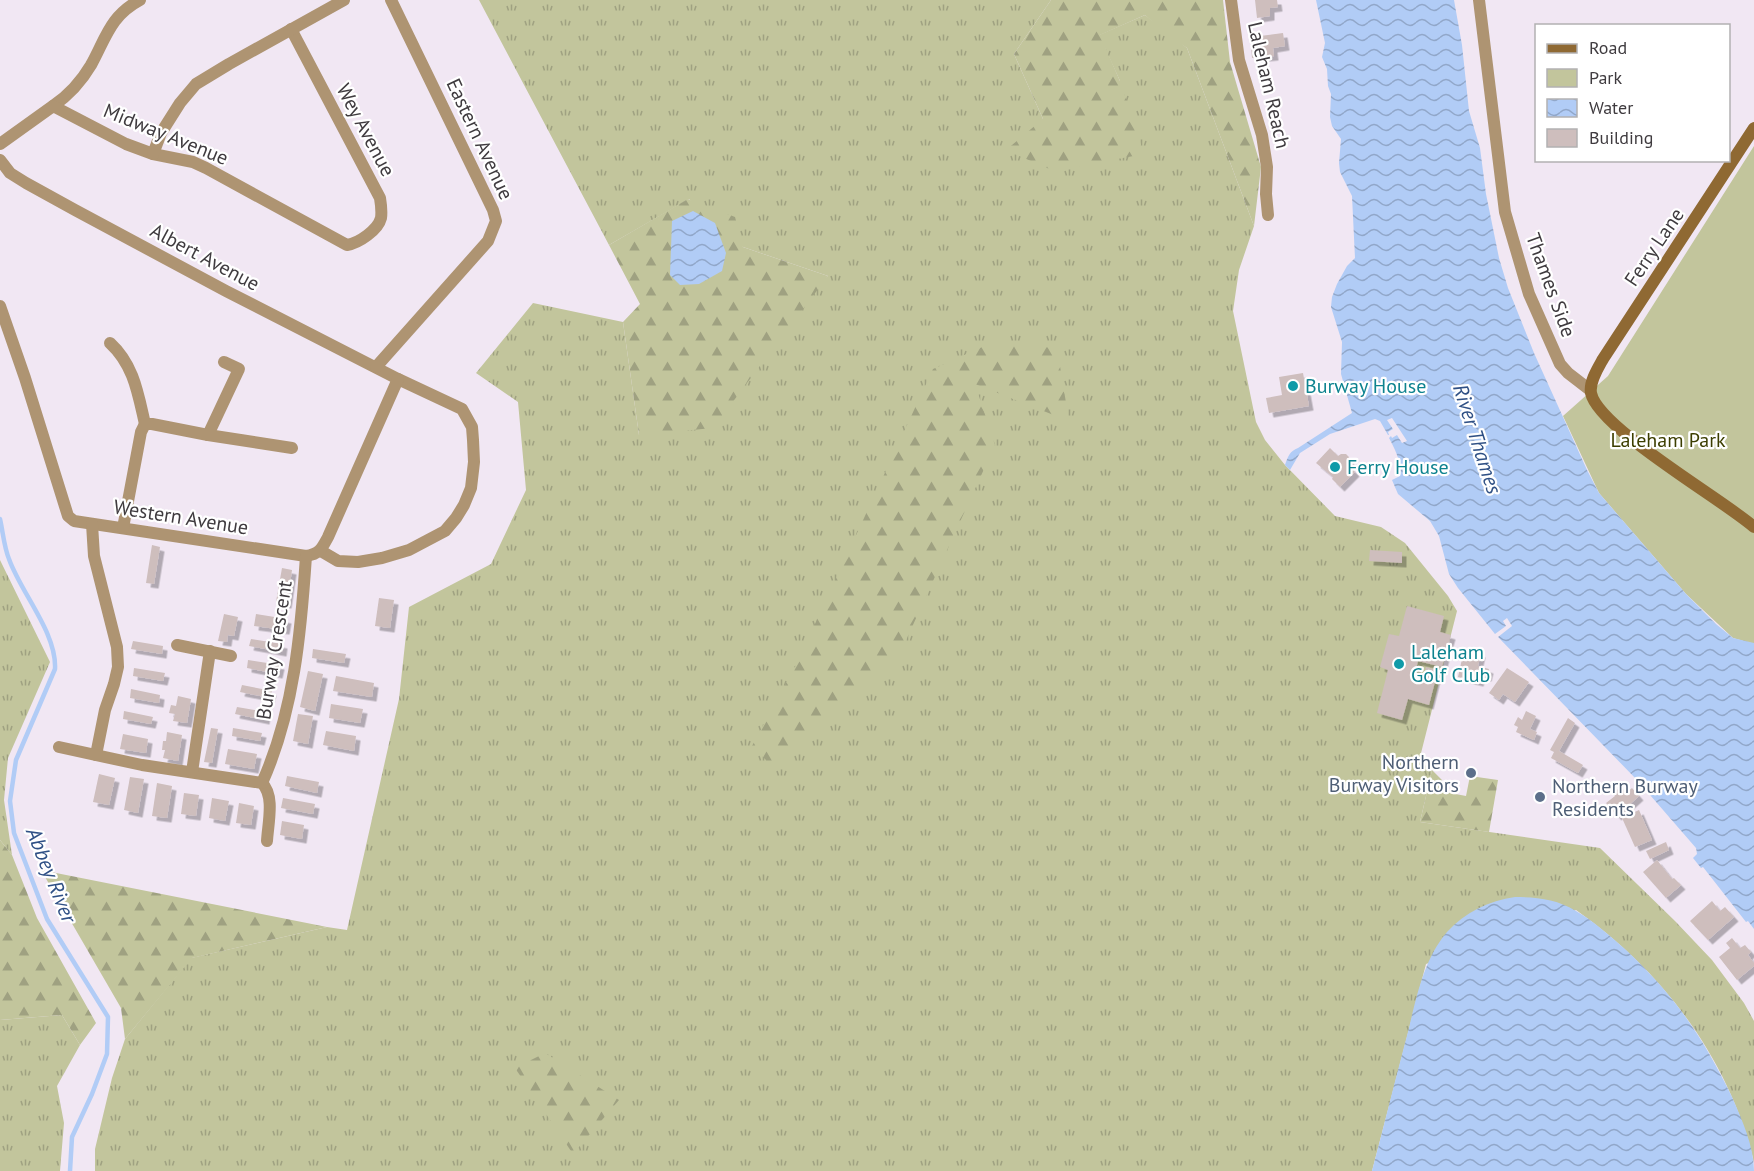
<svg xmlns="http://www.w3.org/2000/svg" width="1754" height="1171" font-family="'PT Sans',sans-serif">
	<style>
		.grass { fill: url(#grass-tufts) }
		.forest { fill: url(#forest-firs) }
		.park { fill: #c2c59c }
		.water { fill: url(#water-waves) }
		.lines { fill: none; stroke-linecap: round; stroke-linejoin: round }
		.stream { stroke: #b1ccf6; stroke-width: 4.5 }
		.building { fill: #cebebd; filter: url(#shadow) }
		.street { stroke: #ae9472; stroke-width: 12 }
		.secondary { stroke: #8f6933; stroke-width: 12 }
		.culture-dot { fill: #0f9aa8; stroke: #fff; stroke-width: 2 }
		.service-dot { fill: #5c6f8a; stroke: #fff; stroke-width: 2 }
		.labels { text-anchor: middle; stroke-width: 4.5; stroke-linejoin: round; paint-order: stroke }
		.street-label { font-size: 20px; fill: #3f3b3f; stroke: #fff }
		.culture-label { font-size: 20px; fill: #0d838f; stroke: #fff; text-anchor: start }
		.park-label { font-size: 20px; fill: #3c3e01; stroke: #fff }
		.service-label { font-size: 20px; fill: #4e5e75; stroke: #fff; text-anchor: end }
		.water-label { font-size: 21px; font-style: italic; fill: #2f5085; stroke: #fff }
	</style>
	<defs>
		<pattern id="grass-tufts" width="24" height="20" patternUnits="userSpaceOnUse" patternTransform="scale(1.5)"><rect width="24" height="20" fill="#c2c59c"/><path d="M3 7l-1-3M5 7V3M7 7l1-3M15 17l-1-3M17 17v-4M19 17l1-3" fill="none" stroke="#9fa181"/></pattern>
		<pattern id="forest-firs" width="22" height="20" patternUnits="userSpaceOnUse" patternTransform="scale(1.5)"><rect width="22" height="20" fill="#c2c59c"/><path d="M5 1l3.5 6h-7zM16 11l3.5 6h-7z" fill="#9fa181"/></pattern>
		<pattern id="water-waves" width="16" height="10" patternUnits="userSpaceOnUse" patternTransform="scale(1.5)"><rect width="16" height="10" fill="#b1ccf6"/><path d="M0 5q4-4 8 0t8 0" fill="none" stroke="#91a7c9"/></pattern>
		<filter id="shadow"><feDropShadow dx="4.5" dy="4.5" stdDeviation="0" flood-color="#0004"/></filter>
	</defs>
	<rect width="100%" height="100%" fill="#f1e7f3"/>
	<g class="grass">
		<path d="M479 0H1051L1014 54 1043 119 1120 81 1099 35 1145 15 1187 48 1254 226 1239 270 1233 311 1256 422 1265 440 1285 465 1335 516 1381 527 1405 543 1448 596 1457 611 1419 761 1432 770 1420 822 1600 848 1675 921 1712 960 1744 1003 1754 1021V1162C1729 1059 1662 970 1576 910L1426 964 1372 1171H95V1149L112 1078 125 1039 191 958 327 927 347 930 399 699 409 607 491 564 526 490 518 402 476 373 533 303 623 322 639 435 828 276 743 247 689 199 609 245Z"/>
		<polygon points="0,560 50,662 8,758 4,800 12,855 0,840"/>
		<polygon points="62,1015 80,1045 57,1086 64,1123 60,1171 0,1171 0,1020"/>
	</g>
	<g class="forest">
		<polygon points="1051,0 1223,0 1230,62 1261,167 1254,226 1187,48 1167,35 1145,15 1100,35 1120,81 1144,154 1054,171 1006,150 1043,119 1014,54"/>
		<polygon points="688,199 735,217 743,247 828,276 713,428 639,435 623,322 640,304 609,245"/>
		<polygon points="991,343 1057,348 1069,421 975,384 995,445 902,649 776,770 752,746 796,665 933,369"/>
		<polygon points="1432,770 1442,780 1440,791 1466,796 1470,776 1498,780 1489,832 1420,822"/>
		<polygon points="0,840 12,855 37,918 96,1023 80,1045 62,1015 0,1020"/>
		<polygon points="41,870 327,927 192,958 125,1039 121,1008"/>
		<polygon points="545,1053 619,1100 573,1154 515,1068"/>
	</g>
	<polygon class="park" points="1754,146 1754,644 1733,638 1686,594 1599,493 1563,416 1608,376"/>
	<g class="water">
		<path d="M1316 0H1454L1462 45 1469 111 1480 148 1486 194 1499 258 1508 288 1534 353 1587 470 1599 493 1686 594 1716 624 1733 638 1754 643V929L1748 921 1746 922 1703 867 1701 868 1693 858 1697 854 1696 848 1637 780 1498 637 1512 626 1507 618 1503 621 1506 626 1495 634 1458 588 1449 574 1439 536 1430 521 1398 494 1392 480 1400 476C1402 463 1395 449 1389 438L1391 436 1392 438 1397 435 1402 443 1407 441 1392 418 1387 420 1393 429 1388 432 1389 435H1388L1380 421 1375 419 1330 434 1300 453 1290 470 1285 465C1288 456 1290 451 1298 448L1352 413 1341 374 1342 342 1331 307 1332 297 1337 284 1347 266 1355 258 1352 196 1340 172 1339 163 1341 139 1332 126 1330 117 1331 94 1328 86 1327 69 1322 57 1325 43Z"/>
		<polygon points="693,211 715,223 726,253 722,271 699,284 680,285 670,275 672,221"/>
		<path d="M1515 897C1536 897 1557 899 1576 911 1595 922 1610 936 1626 950 1675 996 1703 1037 1732 1097 1742 1120 1754 1146 1754 1171H1372C1383 1130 1393 1088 1404 1047 1415 1008 1420 964 1447 932 1465 912 1489 901 1515 897Z"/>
	</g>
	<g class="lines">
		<path class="stream" d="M0 519C3 532 4 547 9 559 21 593 57 633 55 669L16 760 10 801 14 833 47 919 108 1017 107 1054 92 1094 72 1137 70 1171"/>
	</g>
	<g class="building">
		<polygon points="1255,0 1277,0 1278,7 1270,8 1270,16 1257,18"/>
		<polygon points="1283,33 1285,46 1273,48 1274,56 1252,58 1251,46 1261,45 1260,36"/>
		<polygon points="1303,373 1309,406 1269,413 1266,398 1282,395 1279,377"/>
		<polygon points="1330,448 1338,456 1341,454 1346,454 1349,457 1350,462 1347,464 1355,472 1340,487 1332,479 1333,477 1316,463"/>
		<polygon points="152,545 160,547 154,584 146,583"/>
		<polygon points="1370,550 1402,552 1402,563 1369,561"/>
		<polygon points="282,568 292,570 287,604 276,602"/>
		<polygon points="379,598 394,600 390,628 375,626"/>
		<polygon points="1407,606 1444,616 1440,632 1451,635 1442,667 1418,661 1414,678 1423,681 1426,667 1438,670 1429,705 1408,699 1402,720 1377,713 1388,670 1380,667 1389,634 1399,636"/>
		<polygon points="224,614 238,617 234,636 228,635 227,642 218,641"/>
		<polygon points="256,614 287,619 285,630 254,626"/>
		<polygon points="251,639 283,644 282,652 249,646"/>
		<polygon points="133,641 163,646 162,654 131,649"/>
		<polygon points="313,649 346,654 344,663 312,658"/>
		<polygon points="1464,650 1481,653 1478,666 1489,669 1487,677 1481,676 1479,682 1458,677"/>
		<polygon points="248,660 280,665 278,674 247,668"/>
		<polygon points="134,668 165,673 163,681 133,676"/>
		<polygon points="1507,668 1529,682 1515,702 1503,694 1499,700 1489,693"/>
		<polygon points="308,671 323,674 315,711 300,707"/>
		<polygon points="336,676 374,683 372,697 333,691"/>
		<polygon points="242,685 272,691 270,698 240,692"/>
		<polygon points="131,689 160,695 159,703 130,698"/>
		<polygon points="178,696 191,699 187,723 173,721 175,714 169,713 171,705 176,706"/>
		<polygon points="331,704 363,709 360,723 329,718"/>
		<polygon points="237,707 266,712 265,720 235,714"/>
		<polygon points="124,711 153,717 151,724 123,719"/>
		<polygon points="1526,711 1536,716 1530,729 1537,732 1534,740 1516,732 1518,727 1514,725 1518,717 1522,720"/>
		<polygon points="298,714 313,716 308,744 293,741"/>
		<polygon points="1568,718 1575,723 1559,751 1583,765 1578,773 1551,758 1554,752 1550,750"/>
		<polygon points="211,728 218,729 212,763 204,762"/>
		<polygon points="233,728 262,733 260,741 232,736"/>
		<polygon points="326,731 356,736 354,751 323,745"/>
		<polygon points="167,732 182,735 178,761 163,758 165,750 162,750 163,741 166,741"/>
		<polygon points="123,734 148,739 146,753 120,749"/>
		<polygon points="228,749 257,754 254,769 225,764"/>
		<polygon points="99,774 115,778 109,805 93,802"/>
		<polygon points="287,776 319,782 317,793 285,786"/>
		<polygon points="130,777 144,779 138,813 124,810"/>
		<polygon points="157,783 172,786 167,818 152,816"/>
		<polygon points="1616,788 1620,792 1623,789 1626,793 1632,788 1639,796 1617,816 1606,803 1615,796 1612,792"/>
		<polygon points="184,793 199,795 196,816 181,814"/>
		<polygon points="212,798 229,801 225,821 209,818"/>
		<polygon points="283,798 315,804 313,814 281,808"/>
		<polygon points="239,803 254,806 251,825 236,823"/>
		<polygon points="1639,810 1652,840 1635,847 1622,818"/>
		<polygon points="282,821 304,825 302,839 280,835"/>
		<polygon points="1666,842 1669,850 1650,859 1646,851"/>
		<polygon points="1657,860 1672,879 1674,878 1681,885 1666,898 1643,872"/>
		<polygon points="1712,901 1720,911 1725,907 1734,917 1708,940 1690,921"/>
		<polygon points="1732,938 1740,948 1745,945 1751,952 1748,955 1754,963 1754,966 1737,980 1719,957 1730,948 1726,943"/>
	</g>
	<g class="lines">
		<g class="street">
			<polyline points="1231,0 1239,60 1262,135 1267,167 1266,194 1268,215"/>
			<polyline points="1479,0 1505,212 1529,294 1560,364 1568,373 1590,390"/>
			<path d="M53 106C69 95 81 82 91 65 106 38 110 16 140 0"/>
			<path d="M0 144 53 106 126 144 153 154 193 162 206 168 347 245C359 243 378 230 381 218 382 211 381 204 380 198L291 29"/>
			<polyline points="153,154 161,133 180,103 196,84 229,64 344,0"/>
			<polyline points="0,160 10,173 26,183 75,210 226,291 398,379 462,409 472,427 473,440 474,462 471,488 464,505 456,518 445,531 409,550 382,558 358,562 338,561 321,551"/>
			<path d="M0 306 25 378 68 516 74 521 306 556C320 554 322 548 328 537L398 379"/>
			<path d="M110 343C134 365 138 394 145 424"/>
			<polyline points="376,367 488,241 496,221 493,210 391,0"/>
			<polyline points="208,435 239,369 224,362"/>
			<polyline points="92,524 94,556 117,647 118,667 114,684 105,710 96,755"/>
			<polyline points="123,528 141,432 145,424 152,424 208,435 292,448"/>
			<polyline points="177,645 231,656"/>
			<path d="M59 747 142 765 262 783C275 796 268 823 267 841"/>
			<polyline points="192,772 210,651"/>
			<path d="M262 783C294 712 301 632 306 556"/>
		</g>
		<path class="secondary" d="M1754 128 1603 359C1598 368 1589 382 1591 393 1598 428 1722 499 1754 527"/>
	</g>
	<g class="culture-dot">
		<circle cx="1293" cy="386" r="6"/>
		<circle cx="1335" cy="467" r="6"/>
		<circle cx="1399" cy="664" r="6"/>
	</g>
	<g class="service-dot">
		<circle cx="1471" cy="773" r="6"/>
		<circle cx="1540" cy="797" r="6"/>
	</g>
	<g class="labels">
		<g class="street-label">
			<text transform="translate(1269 85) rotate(77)" y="7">Laleham Reach</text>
			<text transform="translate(366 130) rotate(62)" y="7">Wey Avenue</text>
			<text transform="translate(166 134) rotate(22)" y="7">Midway Avenue</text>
			<text transform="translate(480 139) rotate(65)" y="7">Eastern Avenue</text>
			<text transform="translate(1654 247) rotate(-56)" y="7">Ferry Lane</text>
			<text transform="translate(205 257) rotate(28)" y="7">Albert Avenue</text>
			<text transform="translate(1551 285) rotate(70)" y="7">Thames Side</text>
			<text transform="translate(181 517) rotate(9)" y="7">Western Avenue</text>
			<text transform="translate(274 650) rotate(-81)" y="7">Burway Crescent</text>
		</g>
		<g class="culture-label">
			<text x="1305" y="393">Burway House</text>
			<text x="1347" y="474">Ferry House</text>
			<text x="1411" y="659">Laleham<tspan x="1411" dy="23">Golf Club</tspan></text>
		</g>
		<g class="park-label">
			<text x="1668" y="447">Laleham Park</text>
		</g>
		<g class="service-label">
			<text x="1459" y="769">Northern<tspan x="1459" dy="23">Burway Visitors</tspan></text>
			<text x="1552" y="793" text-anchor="start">Northern Burway<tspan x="1552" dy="23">Residents</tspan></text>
		</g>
		<g class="water-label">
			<text transform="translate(1477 439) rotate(72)" y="7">River Thames</text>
			<text transform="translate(51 875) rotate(68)" y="7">Abbey River</text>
		</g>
	</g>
	<rect x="1535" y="24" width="195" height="138" fill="#ffffff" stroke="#b2b1b2" stroke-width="1.5"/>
	<rect x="1547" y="44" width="30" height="9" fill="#8f6933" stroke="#b2b1b2" stroke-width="1.5"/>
	<text x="1589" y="54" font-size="18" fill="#3f3b3f">Road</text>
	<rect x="1547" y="69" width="30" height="18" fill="#c2c59c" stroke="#b2b1b2" stroke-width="1.5"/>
	<text x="1589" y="84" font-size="18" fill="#3f3b3f">Park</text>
	<rect x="1547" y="99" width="30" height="18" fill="url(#water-waves)" stroke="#b2b1b2" stroke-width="1.5"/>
	<text x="1589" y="114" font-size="18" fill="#3f3b3f">Water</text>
	<rect x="1547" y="129" width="30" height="18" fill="#cebebd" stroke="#b2b1b2" stroke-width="1.5"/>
	<text x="1589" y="144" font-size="18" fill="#3f3b3f">Building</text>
</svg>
